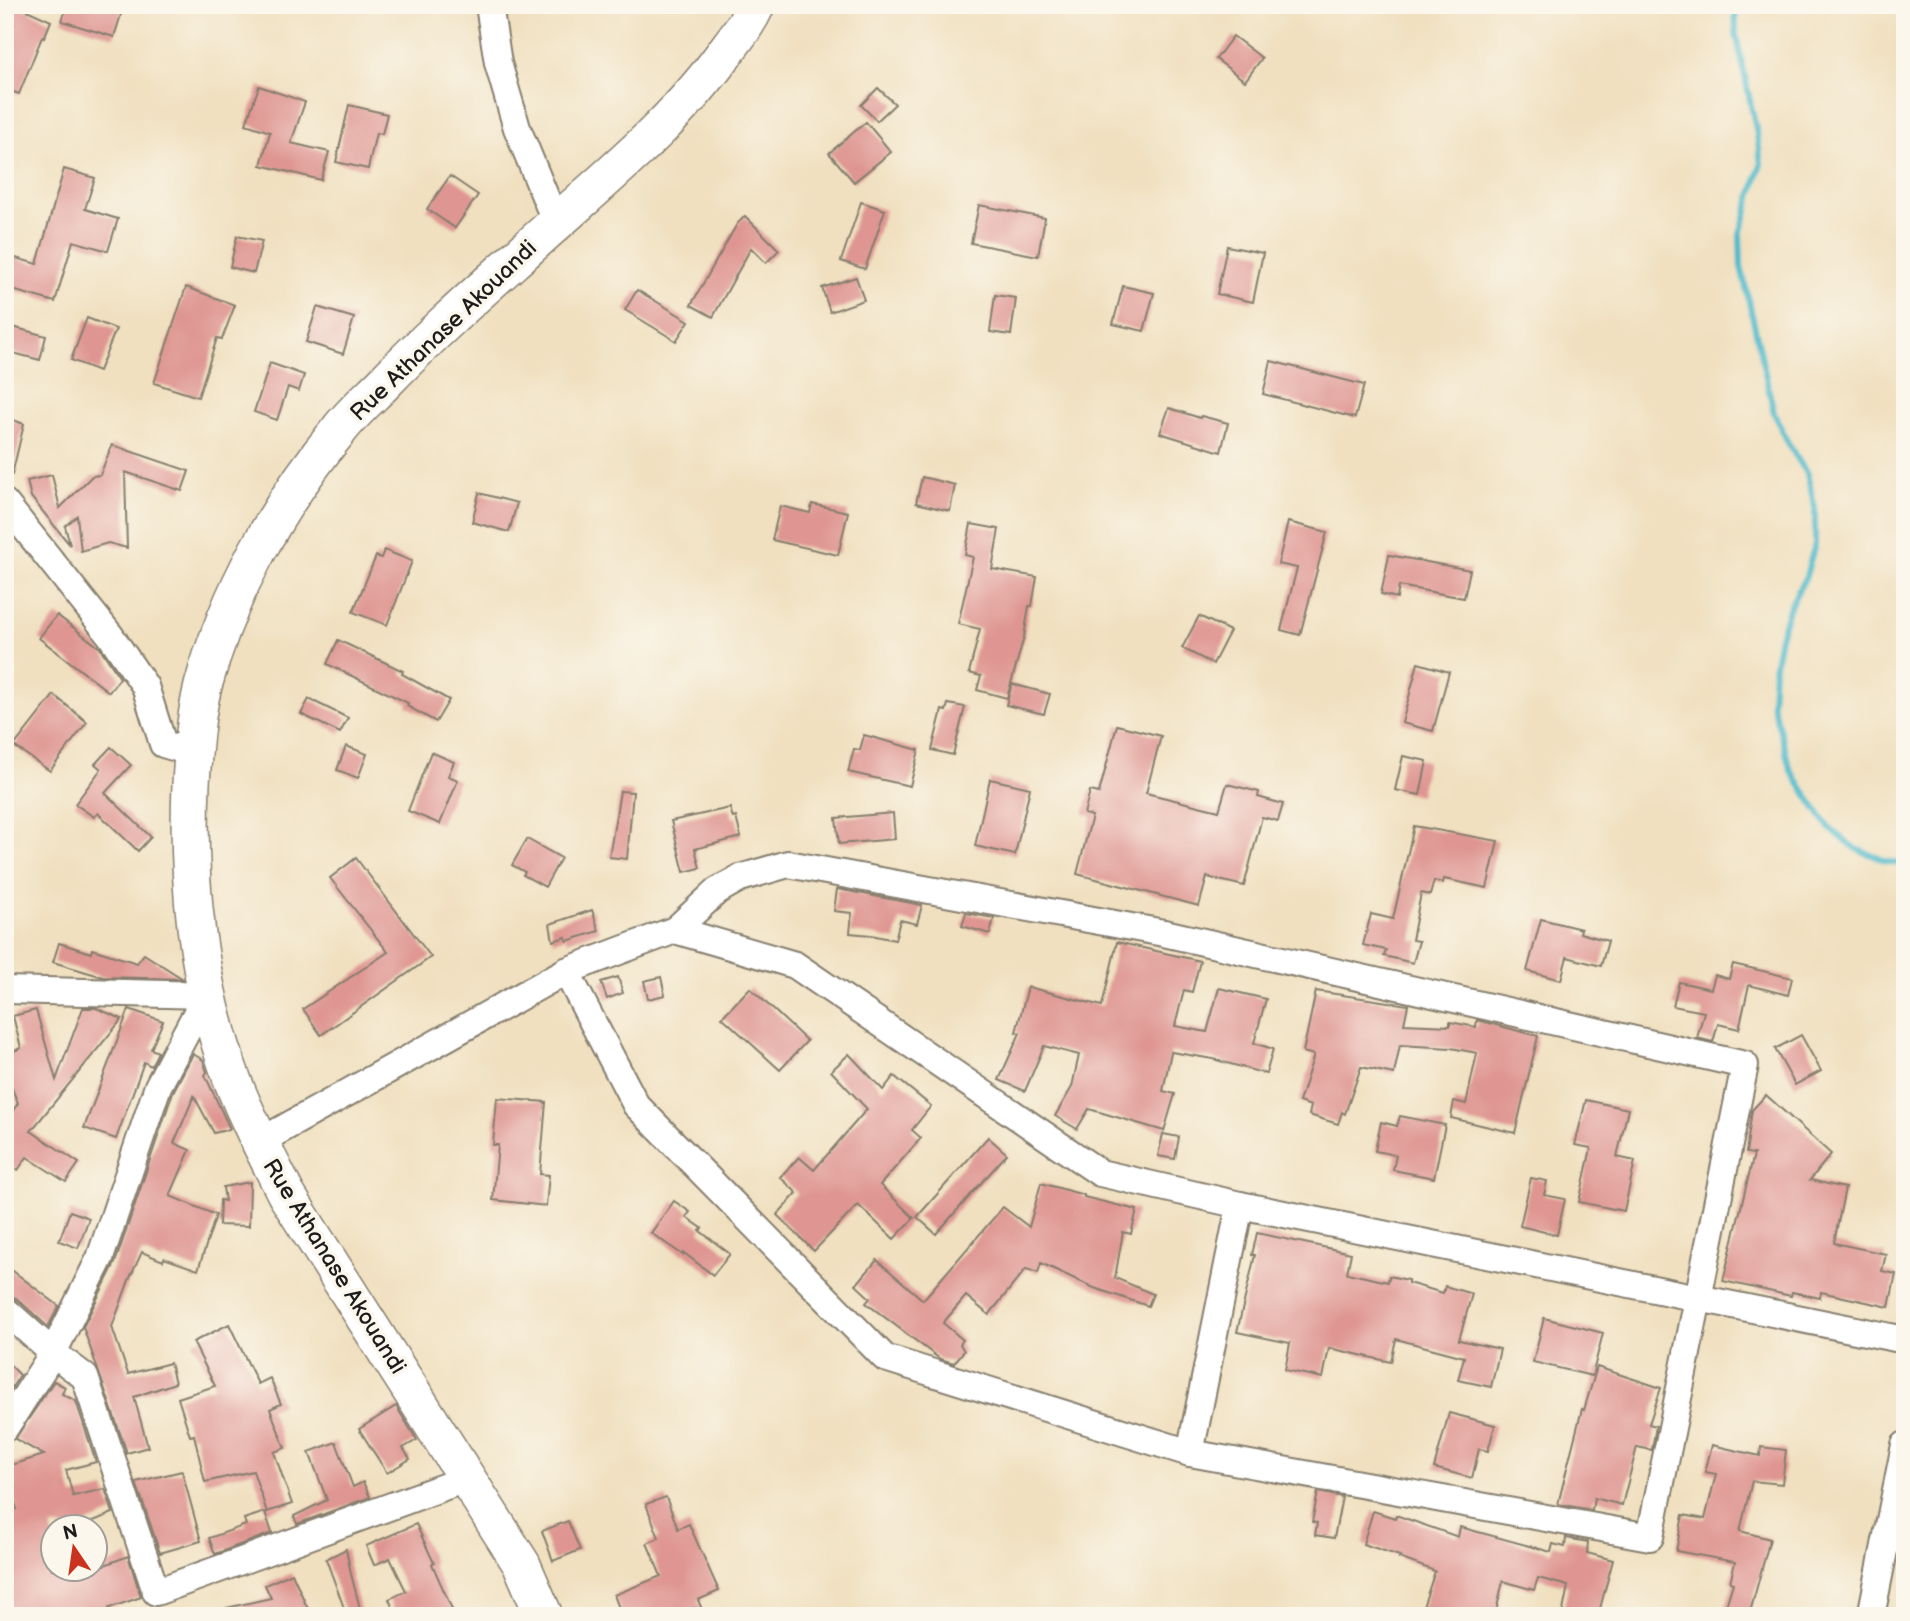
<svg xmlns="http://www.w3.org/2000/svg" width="1910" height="1621" font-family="'Balsamiq Sans',sans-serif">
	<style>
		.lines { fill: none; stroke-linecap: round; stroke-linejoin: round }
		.stream { stroke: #4fbacb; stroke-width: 6 }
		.building { fill: #df9692 }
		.street-casing { stroke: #867e6e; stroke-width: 30 }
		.secondary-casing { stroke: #867e6e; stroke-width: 40 }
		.street { stroke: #fff; stroke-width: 26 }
		.secondary { stroke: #fff; stroke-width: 37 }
		.labels { text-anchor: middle; stroke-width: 7; stroke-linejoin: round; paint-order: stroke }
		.street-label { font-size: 23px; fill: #1c1c1c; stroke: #fbf7ec }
	</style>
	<rect width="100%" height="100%" fill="#fbf7ec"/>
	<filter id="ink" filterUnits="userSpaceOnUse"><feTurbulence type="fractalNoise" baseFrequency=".0143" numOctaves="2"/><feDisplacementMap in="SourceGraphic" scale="14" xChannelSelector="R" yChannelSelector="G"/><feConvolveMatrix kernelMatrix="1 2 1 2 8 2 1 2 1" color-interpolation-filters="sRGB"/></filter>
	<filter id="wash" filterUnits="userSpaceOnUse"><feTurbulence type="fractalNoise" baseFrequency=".00686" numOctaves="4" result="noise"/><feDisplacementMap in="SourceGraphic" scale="28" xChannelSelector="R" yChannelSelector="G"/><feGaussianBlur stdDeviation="1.57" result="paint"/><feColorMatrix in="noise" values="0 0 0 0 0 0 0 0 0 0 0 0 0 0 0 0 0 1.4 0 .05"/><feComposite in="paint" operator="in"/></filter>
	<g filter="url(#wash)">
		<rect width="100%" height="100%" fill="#f0e0c0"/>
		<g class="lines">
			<polyline class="stream" points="1735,5 1736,34 1757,134 1761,164 1740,234 1741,266 1774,413 1789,445 1807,474 1815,508 1815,544 1806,576 1790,606 1780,636 1774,670 1772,703 1791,771 1829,828 1856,849 1887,861 1905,865"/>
		</g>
		<g id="blocks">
			<g class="building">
				<polygon points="5,5 16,5 51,21 44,38 42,37 19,94 5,89 5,47 14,24 5,20"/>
				<polygon points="67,5 124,5 114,37 62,21"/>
				<polygon points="1233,36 1262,58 1245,81 1216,59"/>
				<polygon points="259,86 305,102 291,143 329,152 321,180 261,165 270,132 246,124"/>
				<polygon points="878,88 895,104 877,121 861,105"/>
				<polygon points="349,105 387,114 382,134 376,133 368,169 336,162"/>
				<polygon points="866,122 891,152 854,182 829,153"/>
				<polygon points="64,169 95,178 85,209 118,219 108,251 73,241 55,302 5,288 5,255 37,264"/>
				<polygon points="450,176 478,195 455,228 427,209"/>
				<polygon points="861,202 885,210 865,269 841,261"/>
				<polygon points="979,205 1045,218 1038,256 971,243"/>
				<polygon points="745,216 779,250 766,263 751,248 713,317 691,305 737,224"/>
				<polygon points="237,236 262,241 254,273 230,267"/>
				<polygon points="1227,246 1263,253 1253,302 1217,294"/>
				<polygon points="856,277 864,300 830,312 822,288"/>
				<polygon points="1123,286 1154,293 1144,331 1113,324"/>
				<polygon points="186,287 235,305 222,339 217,338 198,397 154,383"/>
				<polygon points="637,290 689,321 676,341 625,310"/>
				<polygon points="995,295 1016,298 1011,335 990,332"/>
				<polygon points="317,307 354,318 343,354 306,342"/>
				<polygon points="87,318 116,329 99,371 71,360"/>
				<polygon points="5,325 46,336 40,360 5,351"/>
				<polygon points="1271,361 1364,385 1355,418 1263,394"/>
				<polygon points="270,363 304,375 299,391 288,387 277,420 254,412"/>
				<polygon points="1169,408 1200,418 1201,416 1228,423 1221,452 1160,433"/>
				<polygon points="5,417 24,424 12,475 5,474"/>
				<polygon points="112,445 189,471 182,491 125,472 127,548 108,543 81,551 77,516 65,526 70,545 31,497 27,481 52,475 60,508 92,476 100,475"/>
				<polygon points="922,477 955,485 950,511 916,503"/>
				<polygon points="479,493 517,503 509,532 472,522"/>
				<polygon points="812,504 848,512 838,555 772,540 780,506 810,513"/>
				<polygon points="1288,522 1327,532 1300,635 1281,630 1297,568 1278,564"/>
				<polygon points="971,524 999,529 992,569 1037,577 1032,606 1029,606 1024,637 1007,698 977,690 981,676 969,673 980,629 958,624 973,557 965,555"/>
				<polygon points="384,550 412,561 387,625 353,612 376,556 381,558"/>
				<polygon points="1389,555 1470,570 1464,598 1399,586 1397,598 1381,594"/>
				<polygon points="57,615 100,648 120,678 109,692 39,638"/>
				<polygon points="1199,616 1230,631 1213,664 1182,648"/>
				<polygon points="338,640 403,671 402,674 449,700 436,722 407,706 408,703 327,664"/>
				<polygon points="1418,663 1449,672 1433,731 1402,723"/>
				<polygon points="1012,684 1050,694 1044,714 1006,705"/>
				<polygon points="54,695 87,722 50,771 14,746"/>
				<polygon points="309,699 348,718 340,733 301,714"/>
				<polygon points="948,704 965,707 953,755 932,750 942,710 946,711"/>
				<polygon points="1117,725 1161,736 1146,793 1219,811 1227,784 1259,792 1258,797 1283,804 1278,821 1262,817 1244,886 1207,877 1199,906 1077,874 1092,816 1084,814 1090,791 1099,793"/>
				<polygon points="864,735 919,750 910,786 848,772 854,749 860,750"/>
				<polygon points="346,746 367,754 358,778 337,770"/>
				<polygon points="111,747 131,765 105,793 151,837 138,851 98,813 94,817 75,804 101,769 95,764"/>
				<polygon points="431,752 454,762 448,776 458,780 440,824 408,811"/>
				<polygon points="1403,756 1427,761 1420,795 1395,790"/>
				<polygon points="990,779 1030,788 1015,855 975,846"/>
				<polygon points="620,791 633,792 627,859 609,857"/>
				<polygon points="730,808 733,818 736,817 741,837 695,849 700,868 684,872 671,821"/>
				<polygon points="893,813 895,839 839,844 836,818"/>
				<polygon points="1414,826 1498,841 1487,888 1444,879 1443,883 1434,881 1430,895 1421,893 1412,940 1419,941 1413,963 1384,956 1386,950 1363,945 1371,914 1393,919"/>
				<polygon points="527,839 561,858 545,887 523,875 525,872 512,865"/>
				<polygon points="356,858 431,957 321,1035 303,1009 388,952 330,878"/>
				<polygon points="837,889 922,905 917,924 900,920 895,940 871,935 850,933 852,913 834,911"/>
				<polygon points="592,910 599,931 567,941 566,937 553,941 550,924"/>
				<polygon points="966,913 994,918 990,934 962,926"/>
				<polygon points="1541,919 1581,929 1580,933 1608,941 1601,966 1567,957 1561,980 1527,971"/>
				<polygon points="1117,942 1200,961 1192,992 1184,990 1175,1026 1207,1032 1219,988 1266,999 1254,1043 1273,1049 1266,1074 1213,1059 1171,1052 1163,1091 1175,1094 1164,1131 1089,1109 1077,1129 1055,1116 1072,1087 1079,1055 1044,1046 1025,1091 999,1080 1020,1033 1016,1032 1028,987 1102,1006"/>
				<polygon points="59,943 91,953 92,949 137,963 144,954 183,979 103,977 53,962"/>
				<polygon points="1733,964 1792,978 1788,995 1749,985 1739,1029 1718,1024 1713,1042 1697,1038 1704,1012 1673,1006 1679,982 1711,989 1715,975 1729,979"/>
				<polygon points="618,977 623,993 607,999 601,982"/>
				<polygon points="661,977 665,995 648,999 644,981"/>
				<polygon points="750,988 807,1041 780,1070 722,1017"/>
				<polygon points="1316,991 1408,1005 1404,1024 1450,1026 1450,1022 1476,1027 1477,1020 1538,1036 1515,1133 1451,1118 1454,1101 1466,1104 1477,1053 1451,1048 1400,1045 1394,1074 1361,1067 1345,1114 1342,1112 1338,1124 1309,1115 1311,1106 1299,1102 1314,1055 1303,1052"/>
				<polygon points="83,1008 96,1008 122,1019 31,1131 79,1163 66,1182 27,1157 18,1170 5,1162 5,1123 18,1103 5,1072 5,1055 21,1048 13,1016 36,1010 56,1080"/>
				<polygon points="129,1009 163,1021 151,1049 158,1052 151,1066 144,1062 116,1139 84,1128"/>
				<polygon points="1801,1035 1821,1071 1795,1085 1775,1049"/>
				<polygon points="193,1054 203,1060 207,1072 205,1075 230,1129 214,1133 194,1096 174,1143 190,1150 170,1196 216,1215 198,1270 164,1258 163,1261 142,1252 129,1280 112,1327 128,1374 170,1363 175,1383 134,1397 148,1447 127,1453 83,1327 115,1263 173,1092"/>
				<polygon points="849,1054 883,1090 894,1076 931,1106 912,1130 921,1138 880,1185 914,1218 894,1239 858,1205 814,1251 777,1215 797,1193 780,1177 799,1157 814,1170 867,1109 831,1071"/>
				<polygon points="1766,1095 1831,1154 1810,1180 1845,1188 1834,1243 1886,1254 1882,1271 1896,1274 1889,1307 1821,1292 1820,1298 1792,1292 1791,1296 1723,1281 1754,1154 1746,1153 1752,1110"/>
				<polygon points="497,1098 546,1102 540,1174 549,1175 546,1206 493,1200 498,1145 493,1145"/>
				<polygon points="1586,1100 1628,1109 1617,1157 1635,1161 1624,1211 1579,1202 1591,1148 1575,1145"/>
				<polygon points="1400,1116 1445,1125 1434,1178 1393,1170 1396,1155 1375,1151 1381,1122 1397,1126"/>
				<polygon points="1163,1134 1179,1137 1175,1159 1158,1156"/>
				<polygon points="988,1137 1007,1154 936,1234 917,1217"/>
				<polygon points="1531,1178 1547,1181 1544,1195 1565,1199 1557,1235 1520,1226"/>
				<polygon points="250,1182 249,1226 219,1225 220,1200 225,1201 223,1187"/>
				<polygon points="1041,1183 1084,1195 1084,1197 1137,1210 1131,1234 1123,1232 1115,1278 1153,1294 1148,1306 1094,1288 1041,1263 1038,1273 1026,1269 989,1315 966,1296 943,1323 963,1340 960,1344 964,1351 954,1363 940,1359 866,1303 870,1298 856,1285 877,1260 923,1300 1003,1207 1029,1227"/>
				<polygon points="674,1201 690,1212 686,1217 702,1228 700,1231 730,1254 713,1275 684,1253 683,1255 651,1233"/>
				<polygon points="70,1211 89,1218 78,1248 59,1241"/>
				<polygon points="1257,1233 1351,1253 1347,1273 1388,1282 1389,1276 1408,1280 1408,1283 1443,1293 1445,1286 1472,1294 1459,1340 1500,1349 1491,1387 1458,1380 1464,1357 1396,1339 1391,1362 1329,1348 1323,1378 1285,1370 1290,1343 1237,1332 1255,1255 1252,1255"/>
				<polygon points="5,1265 59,1306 48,1327 16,1298 5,1295"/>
				<polygon points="1544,1318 1603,1333 1592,1376 1533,1362"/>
				<polygon points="229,1324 258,1384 270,1378 281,1404 270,1409 285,1448 274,1452 292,1504 267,1512 253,1471 205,1482 194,1435 190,1436 178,1398 215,1386 193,1342"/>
				<polygon points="5,1360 20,1375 5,1398"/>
				<polygon points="1597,1367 1661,1388 1649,1424 1656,1426 1652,1450 1637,1447 1622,1505 1594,1498 1592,1510 1558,1504 1582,1409 1584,1410"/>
				<polygon points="54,1381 65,1387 62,1394 76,1401 96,1462 66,1470 73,1496 105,1489 113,1513 79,1527 52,1527 52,1569 94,1569 128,1556 141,1597 109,1608 112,1616 65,1616 63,1610 49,1616 5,1616 5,1515 17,1509 5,1467 44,1455 15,1439"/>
				<polygon points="396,1406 417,1440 403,1448 410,1459 387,1473 359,1429"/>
				<polygon points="1449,1413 1495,1425 1488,1451 1479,1449 1472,1478 1434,1468"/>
				<polygon points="336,1442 353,1487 363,1482 370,1497 297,1524 294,1516 327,1500 309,1452"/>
				<polygon points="1712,1445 1760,1456 1761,1447 1786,1450 1782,1484 1752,1481 1740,1531 1770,1539 1749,1616 1723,1616 1733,1583 1730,1582 1735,1562 1676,1551 1683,1515 1705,1519 1716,1474 1705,1472"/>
				<polygon points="182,1471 201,1541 160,1553 136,1482"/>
				<polygon points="1318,1492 1342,1497 1334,1538 1315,1535 1317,1523 1312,1522"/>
				<polygon points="666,1497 678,1529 689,1524 719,1591 698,1600 705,1616 622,1616 614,1595 661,1576 647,1543 659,1538 646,1504"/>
				<polygon points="1373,1511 1395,1518 1396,1515 1458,1537 1460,1527 1551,1552 1553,1544 1565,1547 1566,1538 1588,1542 1587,1553 1613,1560 1598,1616 1562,1616 1568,1586 1538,1578 1534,1590 1503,1581 1495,1616 1420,1616 1435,1571 1399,1558 1400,1556 1363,1544"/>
				<polygon points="265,1512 272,1533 215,1554 209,1538 246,1525 244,1519"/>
				<polygon points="568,1521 580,1550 553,1561 542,1531"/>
				<polygon points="416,1524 434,1563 432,1564 455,1616 396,1616 389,1599 406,1591 390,1558 374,1565 366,1546"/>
				<polygon points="346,1549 351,1574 362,1616 347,1616 326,1559"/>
				<polygon points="292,1573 311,1616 227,1616 226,1608 271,1598 265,1585"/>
			</g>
		</g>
	</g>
	<g filter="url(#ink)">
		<use href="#blocks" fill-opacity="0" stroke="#867e6e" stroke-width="2"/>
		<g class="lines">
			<g class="street-casing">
				<g id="street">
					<polyline points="489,5 498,63 517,128 556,223"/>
					<polyline points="5,503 110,635 145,686 163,744 193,753"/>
					<polyline points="566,971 636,1105 885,1358 1190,1453 1650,1537 1745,1065 1164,933 788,864 740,878 717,891 675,930"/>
					<polyline points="5,990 206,995 158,1086 100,1258 53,1353 5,1428"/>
					<polyline points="259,1142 566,971 675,930 795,965 1100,1173 1240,1205 1905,1340"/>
					<polyline points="5,1310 53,1353 85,1377 156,1592 468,1478"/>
					<polyline points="1190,1453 1240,1205"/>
					<polyline points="1871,1616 1905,1445"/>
				</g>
			</g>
			<g class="secondary-casing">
				<path id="secondary" d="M544 1616 522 1565 286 1194C265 1152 242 1109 227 1065 196 974 187 880 191 784 193 752 195 717 203 686 228 593 278 504 339 430 352 413 368 399 383 384 429 336 479 292 528 248 598 184 675 125 729 47 739 34 749 21 756 5"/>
			</g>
			<use href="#street" class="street"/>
			<use href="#secondary" class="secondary"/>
		</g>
	</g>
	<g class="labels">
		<g class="street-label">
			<text transform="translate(443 330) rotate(-44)" y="8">Rue Athanase Akouandi</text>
			<text transform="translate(335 1266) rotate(58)" y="8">Rue Athanase Akouandi</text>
		</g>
	</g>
	<rect width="1910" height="1621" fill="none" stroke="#fbf7ec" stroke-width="28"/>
	<g transform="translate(74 1548) rotate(347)"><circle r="33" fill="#fbf7ec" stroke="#a29f99" stroke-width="2"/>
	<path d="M0-5L12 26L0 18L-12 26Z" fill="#c8321e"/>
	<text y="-10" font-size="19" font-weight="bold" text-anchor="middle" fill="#1c1c1c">N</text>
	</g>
</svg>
